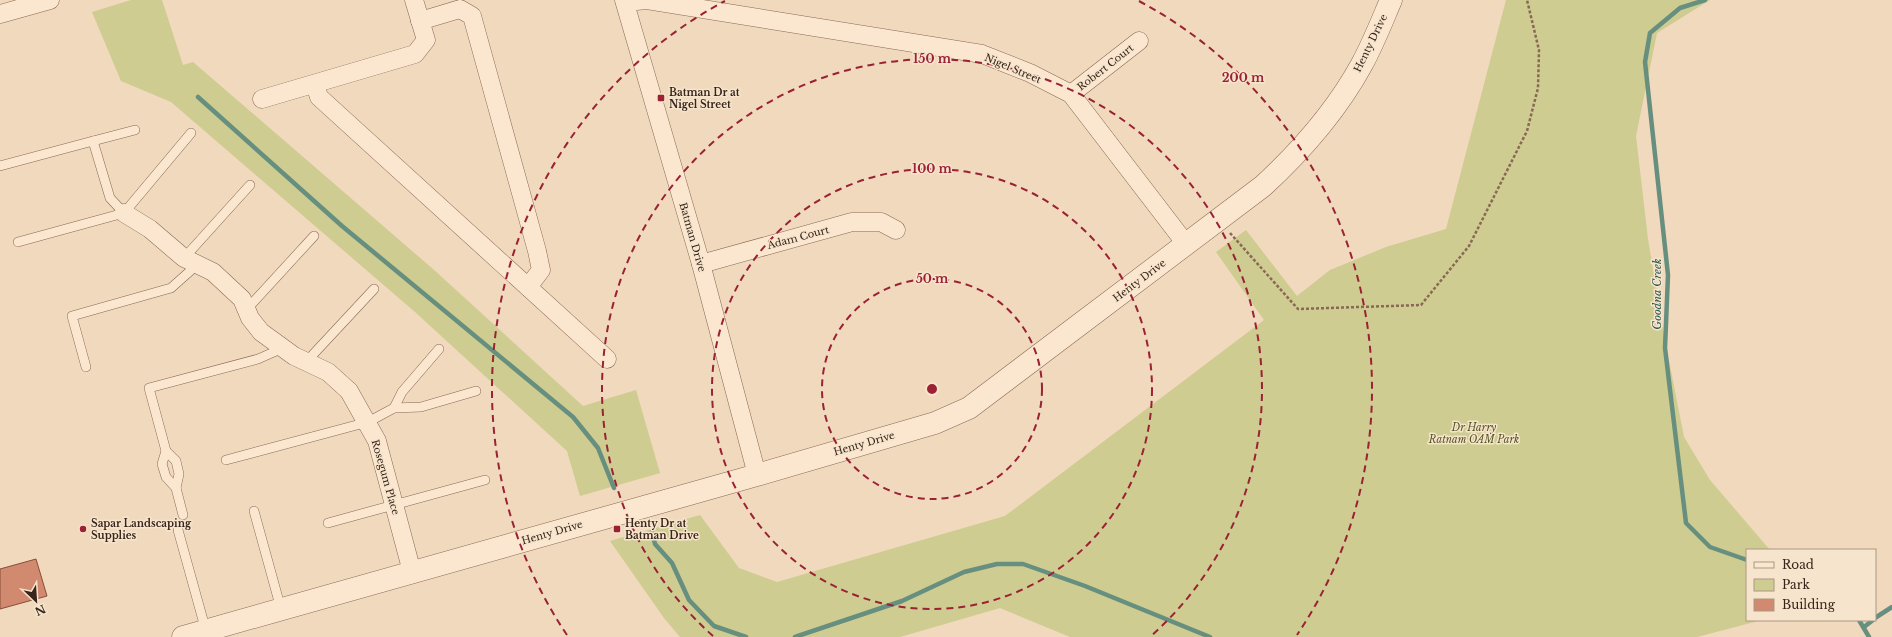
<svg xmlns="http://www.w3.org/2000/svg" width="1892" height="637" font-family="'Libre Baskerville',serif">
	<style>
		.green { fill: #cecc90 }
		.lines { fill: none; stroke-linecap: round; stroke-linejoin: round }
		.stream { stroke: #678f7f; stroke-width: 4.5 }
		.building { fill: #d1896f; stroke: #894c39 }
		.service-casing { stroke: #896855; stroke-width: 10 }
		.minor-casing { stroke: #896855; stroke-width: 19 }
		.tertiary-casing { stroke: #896855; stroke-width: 23 }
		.path { stroke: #896855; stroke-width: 2.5; stroke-dasharray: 3 2; stroke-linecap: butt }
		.service { stroke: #fbe7cf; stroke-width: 9 }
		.minor { stroke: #fbe7cf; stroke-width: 18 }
		.tertiary { stroke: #fbe7cf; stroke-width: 22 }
		.ring { fill: none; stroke: #9b2135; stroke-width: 2; stroke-dasharray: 7 5 }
		.poi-dot { fill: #9b2135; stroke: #f7e4cc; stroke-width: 1.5 }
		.labels { text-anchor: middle; stroke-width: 3; stroke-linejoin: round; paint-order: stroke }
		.street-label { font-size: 10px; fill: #37241a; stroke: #f7e4cc }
		.poi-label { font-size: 10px; font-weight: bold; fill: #37241a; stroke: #f7e4cc; text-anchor: start }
		.park-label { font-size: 10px; font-style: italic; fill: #4f5420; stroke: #f7e4cc }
		.water-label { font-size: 11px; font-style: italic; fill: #29584d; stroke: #f7e4cc }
		.centre { fill: #9b2135; stroke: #f7e4cc; stroke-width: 2 }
		.ring-label { font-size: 12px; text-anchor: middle; font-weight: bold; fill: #9b2135; stroke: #f7e4cc; stroke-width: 3; stroke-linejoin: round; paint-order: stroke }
	</style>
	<rect width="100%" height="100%" fill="#f0d9bc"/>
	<g class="green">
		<polygon points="131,0 162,0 183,65 193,62 433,269 583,406 636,390 660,473 580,496 567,451 415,312 171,102 121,81 92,12"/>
		<polygon points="1506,0 1710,0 1657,33 1636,136 1648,239 1664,335 1684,437 1710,480 1770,550 1747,550 1747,620 1762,620 1697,637 1070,637 1000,608 900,637 680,637 664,618 610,541 700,515 739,568 777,582 1005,516 1264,320 1216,252 1246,230 1297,296 1330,270 1386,247 1446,229"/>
	</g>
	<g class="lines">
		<g class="stream">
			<polyline points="1705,0 1680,8 1650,33 1645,62 1668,275 1665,348 1686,523 1710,547 1747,560"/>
			<polyline points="198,97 342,226 573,417 598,448 614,488"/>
			<polyline points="652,532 655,544 672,563 689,600 714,626 746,637"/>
			<polyline points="1875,618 1892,607"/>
			<polyline points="1859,620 1869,637"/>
			<polyline points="1864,627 1873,620"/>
			<polyline points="795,637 902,601 964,572 997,564 1023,564 1085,586 1210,637"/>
		</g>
	</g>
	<polygon class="building" points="36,559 47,596 0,609 0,569"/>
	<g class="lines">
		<g class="service-casing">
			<g id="service">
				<polyline points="93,141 135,130"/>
				<polyline points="0,166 93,141 110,198 124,213"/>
				<polyline points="18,242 124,213 191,133"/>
				<polyline points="184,258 250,185"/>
				<polyline points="246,310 314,236"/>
				<polyline points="306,362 374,289"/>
				<polyline points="86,367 72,316 171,288 198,264"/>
				<polyline points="394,408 402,392 439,349"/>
				<polyline points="166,451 162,464 166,477 176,488 183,515"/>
				<polyline points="226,460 368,422 394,408 421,407 476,391"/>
				<polyline points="176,488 179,474 176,461 166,451 149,388 258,359 283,348"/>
				<polyline points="254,511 281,609"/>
				<polyline points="328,523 485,480"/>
				<polyline points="178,530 206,631"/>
			</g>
		</g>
		<g class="minor-casing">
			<g id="minor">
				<polyline points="624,0 701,264 757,475"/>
				<polyline points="625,2 647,0 982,54 1030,73 1071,94 1186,244"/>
				<polyline points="0,14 50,0"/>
				<polyline points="420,21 460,9 472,16 537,251 541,270 528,287"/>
				<polyline points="315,84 319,97 607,359"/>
				<polyline points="1071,94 1139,41"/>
				<polyline points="262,99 415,54 426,40 414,0"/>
				<polyline points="124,213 150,229 184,258 213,272 242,299 250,318 261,332 294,356 328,372 349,391 377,441 412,572"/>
				<polyline points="701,264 852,222 881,222 896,230"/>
			</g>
		</g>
		<g class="tertiary-casing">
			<path id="tertiary" d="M183 637 757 475 935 423 969 408 1263 186C1301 151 1337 110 1362 64 1373 44 1382 21 1391 0"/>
		</g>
		<polyline class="path" points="1230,233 1298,309 1421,305 1469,246 1527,131 1538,88 1539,50 1527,0"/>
		<use href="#service" class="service"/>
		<use href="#minor" class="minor"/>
		<use href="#tertiary" class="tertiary"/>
	</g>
	<g class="ring">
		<circle cx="932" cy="389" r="110"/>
		<circle cx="932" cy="389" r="220"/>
		<path d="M713 636A330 330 0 1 1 1151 636"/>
		<path d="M567 635A440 440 0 0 1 725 1M1139 1A440 440 0 0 1 1297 635"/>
	</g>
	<g class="poi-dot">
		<rect x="657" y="94" width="8" height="8" rx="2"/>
		<circle cx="83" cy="529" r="4"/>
		<rect x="613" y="525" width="8" height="8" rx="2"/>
	</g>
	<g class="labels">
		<g class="street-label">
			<text transform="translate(1370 43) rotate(-64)" y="4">Henty Drive</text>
			<text transform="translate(1105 67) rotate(-38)" y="4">Robert Court</text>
			<text transform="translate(1013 68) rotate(23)" y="4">Nigel Street</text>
			<text transform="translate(693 237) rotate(74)" y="4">Batman Drive</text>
			<text transform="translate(798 237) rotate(-15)" y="4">Adam Court</text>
			<text transform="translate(1139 280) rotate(-37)" y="4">Henty Drive</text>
			<text transform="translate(864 443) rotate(-16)" y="4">Henty Drive</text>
			<text transform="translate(386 477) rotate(74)" y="4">Rosegum Place</text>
			<text transform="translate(552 532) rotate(-16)" y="4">Henty Drive</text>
		</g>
		<g class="poi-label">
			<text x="669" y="96">Batman Dr at<tspan x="669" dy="12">Nigel Street</tspan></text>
			<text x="91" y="527">Sapar Landscaping<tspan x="91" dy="12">Supplies</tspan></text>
			<text x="625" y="527">Henty Dr at<tspan x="625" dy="12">Batman Drive</tspan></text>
		</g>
		<g class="park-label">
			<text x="1474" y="431">Dr Harry<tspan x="1474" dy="12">Ratnam OAM Park</tspan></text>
		</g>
		<g class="water-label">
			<text transform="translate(1657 294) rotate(-90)" y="4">Goodna Creek</text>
		</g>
	</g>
	<circle cx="932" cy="389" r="6" class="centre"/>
	<g class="ring-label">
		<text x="932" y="63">150 m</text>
		<text x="1243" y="82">200 m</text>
		<text x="932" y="173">100 m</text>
		<text x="932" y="283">50 m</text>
	</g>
	<rect x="1746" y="549" width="130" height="72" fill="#f7e4cc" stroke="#aa9785"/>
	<rect x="1754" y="562" width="20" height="6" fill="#fbe7cf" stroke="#aa9785"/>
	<text x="1782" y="569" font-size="12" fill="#37241a">Road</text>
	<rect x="1754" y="579" width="20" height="12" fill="#cecc90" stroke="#aa9785"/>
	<text x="1782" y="589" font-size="12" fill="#37241a">Park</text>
	<rect x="1754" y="599" width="20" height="12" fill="#d1896f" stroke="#aa9785"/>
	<text x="1782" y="609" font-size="12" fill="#37241a">Building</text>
	<g transform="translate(36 601) rotate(155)" stroke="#f7e4cc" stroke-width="3" paint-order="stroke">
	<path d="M0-3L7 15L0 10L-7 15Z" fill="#37241a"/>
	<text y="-6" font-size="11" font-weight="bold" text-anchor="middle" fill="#37241a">N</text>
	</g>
</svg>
